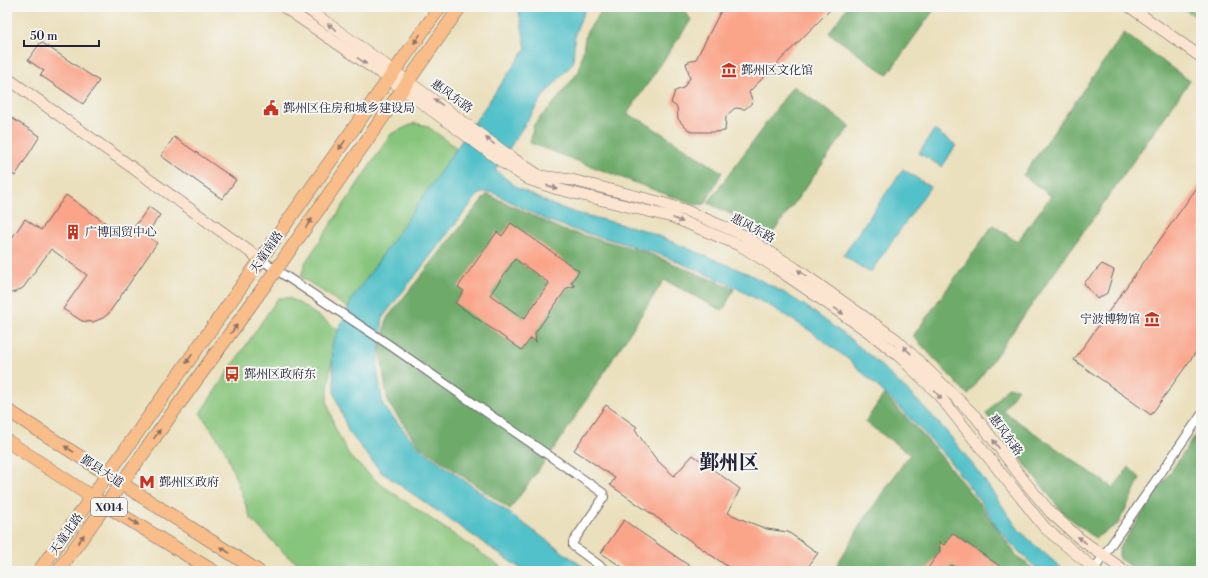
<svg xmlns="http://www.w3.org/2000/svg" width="1208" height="578" font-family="'Libre Bodoni','Noto Serif SC',serif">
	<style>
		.green { fill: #88c57b; stroke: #55745b }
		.forest { fill: #6eaa6b; stroke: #486653 }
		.water { fill: #53c1c9; stroke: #3a7282 }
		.building { fill: #faa58a; fill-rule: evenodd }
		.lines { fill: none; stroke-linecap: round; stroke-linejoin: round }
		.street-casing { stroke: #686468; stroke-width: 10 }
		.secondary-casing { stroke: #686468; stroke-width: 12 }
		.primary-casing { stroke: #686468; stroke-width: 14 }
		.street { stroke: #fff; stroke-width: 8 }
		.secondary { stroke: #fce5d0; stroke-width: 11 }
		.primary { stroke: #f8bd89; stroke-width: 13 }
		.oneway { fill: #9a8d8d }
		.oneway2 { fill: #8d7062 }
		.labels { text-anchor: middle; stroke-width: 4; stroke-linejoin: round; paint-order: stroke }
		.shield { fill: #f6f6f2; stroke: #626272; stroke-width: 1 }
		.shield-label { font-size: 11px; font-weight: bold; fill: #22223b }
		.poi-label { font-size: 12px; fill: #22223b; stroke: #f6f6f2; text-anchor: start }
		.street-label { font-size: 12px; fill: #22223b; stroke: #f6f6f2 }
		.town-label { font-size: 20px; font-weight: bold; fill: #22223b; stroke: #f6f6f2 }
	</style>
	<rect width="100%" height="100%" fill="#f6f6f2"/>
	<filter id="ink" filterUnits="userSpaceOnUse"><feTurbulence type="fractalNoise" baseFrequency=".025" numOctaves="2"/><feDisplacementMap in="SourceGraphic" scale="8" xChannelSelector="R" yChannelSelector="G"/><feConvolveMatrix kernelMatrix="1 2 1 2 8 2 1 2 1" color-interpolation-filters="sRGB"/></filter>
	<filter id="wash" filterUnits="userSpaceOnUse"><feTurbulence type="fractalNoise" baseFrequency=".012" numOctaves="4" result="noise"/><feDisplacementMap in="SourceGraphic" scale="16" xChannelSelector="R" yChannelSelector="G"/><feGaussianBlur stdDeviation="0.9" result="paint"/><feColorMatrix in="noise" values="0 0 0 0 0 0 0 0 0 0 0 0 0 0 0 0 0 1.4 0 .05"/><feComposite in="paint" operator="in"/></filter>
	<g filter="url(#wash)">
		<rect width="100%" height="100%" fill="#ebe0bd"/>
		<g class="green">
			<polygon points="1182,7 1201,7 1201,21"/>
			<polygon points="415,123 427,126 457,148 351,310 301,277 305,263 391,134"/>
			<polygon points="278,298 289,298 299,303 339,330 330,370 327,401 335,428 350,457 380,484 507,571 310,571 287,556 251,519 225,450 200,413"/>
		</g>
		<g class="forest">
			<polygon points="604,7 683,7 691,20 627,114 644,122 722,172 705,204 694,205 530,143 534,124 554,103 579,71 586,33"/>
			<polygon points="847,7 936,7 887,75 829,33"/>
			<polygon points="1124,33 1190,81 968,395 913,336 993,225 1017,242 1051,196 1023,175"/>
			<polygon points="793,86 850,126 772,234 708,203"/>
			<polygon points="487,194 563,230 643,251 734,289 723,311 664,280 559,442 510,509 418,445 388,403 380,351 387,318"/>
			<polygon points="1008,387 1018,389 1003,411 1113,488 1129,467 1140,478 1130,500 1118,524 1095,538 1063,513 986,414"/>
			<polygon points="884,394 932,445 981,506 1017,556 1036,571 833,571 854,537 860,525 910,454 865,422"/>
			<polygon points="1201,427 1201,571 1138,571 1119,559 1119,548"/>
		</g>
		<g class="water">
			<polygon points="518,7 586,7 575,33 573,63 544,95 495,170 518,188 553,205 576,213 644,230 749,274 783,292 807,307 845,335 873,358 924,407 947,432 977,470 1019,530 1036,546 1065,571 1038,570 1012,545 998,528 975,494 944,454 896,404 848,359 809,330 772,307 723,281 664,256 619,242 571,229 547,220 524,209 494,193 484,192 478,195 383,317 377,368 383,405 417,446 589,571 524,571 381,472 348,431 334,392 332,345 352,299 526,48"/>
			<polygon points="934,130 956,145 942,167 919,153"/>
			<polygon points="903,169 930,187 870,273 843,255"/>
		</g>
		<g id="blocks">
			<g class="building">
				<polygon points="723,7 833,7 749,92 753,102 745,109 735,108 726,116 725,131 713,132 692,132 686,128 678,119 677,107 671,103 675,91 683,88 690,78 686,63 696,59"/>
				<polygon points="41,42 99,81 83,104 40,75 44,71 28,60"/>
				<polygon points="7,115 40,136 15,176 7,171"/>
				<polygon points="174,137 236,180 222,199 161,156"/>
				<polygon points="1201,182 1201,345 1151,415 1074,360"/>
				<polygon points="66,195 117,231 120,227 129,234 149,207 160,215 146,235 157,243 109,313 103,318 93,322 82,321 63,309 87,275 51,249 23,288 15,292 7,294 7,245 25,219 41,230"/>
				<path d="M511 223 579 271 571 283 575 286 567 288 535 333 536 342 531 338 522 350 455 303 464 291 458 287 497 232 502 236ZM515 259 549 283 524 319 490 295Z"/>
				<polygon points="1102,264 1114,270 1107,293 1097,299 1084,283"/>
				<polygon points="606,405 637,427 635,429 644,443 657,460 674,476 693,455 740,489 728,513 746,521 767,529 788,532 818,553 805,571 734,571 610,485 615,478 574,450"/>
				<polygon points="624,520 636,529 697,571 628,571 601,553"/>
				<polygon points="952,533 1007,571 960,571 951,565 947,571 926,571 940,551 939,542 944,545"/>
			</g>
		</g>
	</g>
	<g filter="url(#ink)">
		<use href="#blocks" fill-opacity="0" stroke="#686468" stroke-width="1"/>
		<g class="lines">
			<g class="street-casing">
				<g id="street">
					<polyline points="260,259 388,344 603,493 604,497 575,539 573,542 573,546 607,571"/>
					<polyline points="1093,571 1201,415"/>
				</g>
			</g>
			<g class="secondary-casing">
				<g id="secondary">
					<polyline points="284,7 389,79 505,164 528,179 557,189 672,217 741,246 773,266 873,335 900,357 937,393 1045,528 1097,571"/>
					<polyline points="305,7 394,71 511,157 540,176 572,180 659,202 687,211 743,235 795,268 897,340 976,417 1025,482 1051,513 1080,539 1125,571"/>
					<polyline points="1130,7 1201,57"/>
					<polyline points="7,78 260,259"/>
				</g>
			</g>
			<g class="primary-casing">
				<g id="primary">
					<polyline points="7,410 258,571"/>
					<polyline points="7,441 92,497 213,571"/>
					<polyline points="39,571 440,7"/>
					<polyline points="58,571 276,270 460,7"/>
				</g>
			</g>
			<use href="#street" class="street"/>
			<use href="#secondary" class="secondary"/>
			<use href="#primary" class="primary"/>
		</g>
		<defs><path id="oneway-solid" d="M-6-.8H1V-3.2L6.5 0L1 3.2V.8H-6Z"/></defs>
		<g class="oneway">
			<use href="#oneway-solid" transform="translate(332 27) rotate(-145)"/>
			<use href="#oneway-solid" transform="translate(362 61) rotate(34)"/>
			<use href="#oneway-solid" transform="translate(438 102) rotate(-144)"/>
			<use href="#oneway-solid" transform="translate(490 141) rotate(-143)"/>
			<use href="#oneway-solid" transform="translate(552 187) rotate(18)"/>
			<use href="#oneway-solid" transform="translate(678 220) rotate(22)"/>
			<use href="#oneway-solid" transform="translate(802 273) rotate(-145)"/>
			<use href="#oneway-solid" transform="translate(839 311) rotate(35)"/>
			<use href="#oneway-solid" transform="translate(907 350) rotate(-136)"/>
			<use href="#oneway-solid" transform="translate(938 395) rotate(49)"/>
			<use href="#oneway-solid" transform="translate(996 444) rotate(-126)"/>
			<use href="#oneway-solid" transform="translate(1082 540) rotate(-142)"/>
		</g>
		<g class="oneway2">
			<use href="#oneway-solid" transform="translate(417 39) rotate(125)"/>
			<use href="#oneway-solid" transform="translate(342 145) rotate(125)"/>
			<use href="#oneway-solid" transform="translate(309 223) rotate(-55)"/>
			<use href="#oneway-solid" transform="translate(234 329) rotate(-54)"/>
			<use href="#oneway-solid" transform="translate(189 359) rotate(125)"/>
			<use href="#oneway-solid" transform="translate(157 434) rotate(-54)"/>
			<use href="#oneway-solid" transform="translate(69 449) rotate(-147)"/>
			<use href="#oneway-solid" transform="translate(134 522) rotate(32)"/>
			<use href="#oneway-solid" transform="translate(81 539) rotate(-54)"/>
			<use href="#oneway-solid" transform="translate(225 550) rotate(-147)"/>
		</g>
	</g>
	<defs>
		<g id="museum-bare" transform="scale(1.2)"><path d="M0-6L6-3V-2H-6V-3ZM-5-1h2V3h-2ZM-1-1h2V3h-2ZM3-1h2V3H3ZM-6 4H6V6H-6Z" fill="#c8321e" stroke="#f6f6f2" stroke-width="2.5" paint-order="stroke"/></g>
		<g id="civic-bare" transform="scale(1.2)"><path d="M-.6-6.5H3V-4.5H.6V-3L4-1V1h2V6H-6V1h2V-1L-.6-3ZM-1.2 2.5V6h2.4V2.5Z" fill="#c8321e" stroke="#f6f6f2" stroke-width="2.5" paint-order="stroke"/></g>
		<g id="building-bare" transform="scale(1.2)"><path d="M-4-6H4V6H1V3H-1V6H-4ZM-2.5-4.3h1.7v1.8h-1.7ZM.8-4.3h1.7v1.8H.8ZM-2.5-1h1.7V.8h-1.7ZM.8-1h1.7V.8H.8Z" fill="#c8321e" stroke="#f6f6f2" stroke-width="2.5" paint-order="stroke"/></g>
		<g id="bus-bare" transform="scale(1.2)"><path d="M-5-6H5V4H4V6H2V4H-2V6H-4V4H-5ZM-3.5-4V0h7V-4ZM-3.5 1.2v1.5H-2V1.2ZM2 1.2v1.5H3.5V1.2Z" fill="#c8321e" stroke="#f6f6f2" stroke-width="2.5" paint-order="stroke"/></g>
		<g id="metro-bare" transform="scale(1.2)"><path d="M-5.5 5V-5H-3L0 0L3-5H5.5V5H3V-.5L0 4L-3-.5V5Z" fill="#c8321e" stroke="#f6f6f2" stroke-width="2.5" paint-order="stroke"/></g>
	</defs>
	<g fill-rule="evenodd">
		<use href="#museum-bare" x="729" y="70"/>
		<use href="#civic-bare" x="271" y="108"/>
		<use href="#building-bare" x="73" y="232"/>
		<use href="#museum-bare" x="1152" y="319"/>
		<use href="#bus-bare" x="232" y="374"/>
		<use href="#metro-bare" x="147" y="482"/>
	</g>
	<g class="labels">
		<rect class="shield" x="91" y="498" width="36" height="18" rx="3"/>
		<g class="shield-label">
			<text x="109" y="511">X014</text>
		</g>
		<g class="poi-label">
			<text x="741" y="74">鄞州区文化馆</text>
			<text x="283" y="112">鄞州区住房和城乡建设局</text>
			<text x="85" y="236">广博国贸中心</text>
			<text x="1140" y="323" text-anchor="end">宁波博物馆</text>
			<text x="244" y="378">鄞州区政府东</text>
			<text x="159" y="486">鄞州区政府</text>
		</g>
		<g class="street-label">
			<text transform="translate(452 96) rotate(36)" y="4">惠风东路</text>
			<text transform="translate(753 228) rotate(28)" y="4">惠风东路</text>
			<text transform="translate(266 252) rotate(-55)" y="4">天童南路</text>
			<text transform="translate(1006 435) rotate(54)" y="4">惠风东路</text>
			<text transform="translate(102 471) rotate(33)" y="4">鄞县大道</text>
			<text transform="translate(66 534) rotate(-55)" y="4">天童北路</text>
		</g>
		<g class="town-label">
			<text x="729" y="469">鄞州区</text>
		</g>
	</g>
	<rect width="1208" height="578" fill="none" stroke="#f6f6f2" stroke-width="24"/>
	<path d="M24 40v6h75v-6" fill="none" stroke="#22223b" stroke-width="2"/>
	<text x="30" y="40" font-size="12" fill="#22223b" stroke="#f6f6f2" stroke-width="3" paint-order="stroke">50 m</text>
</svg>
